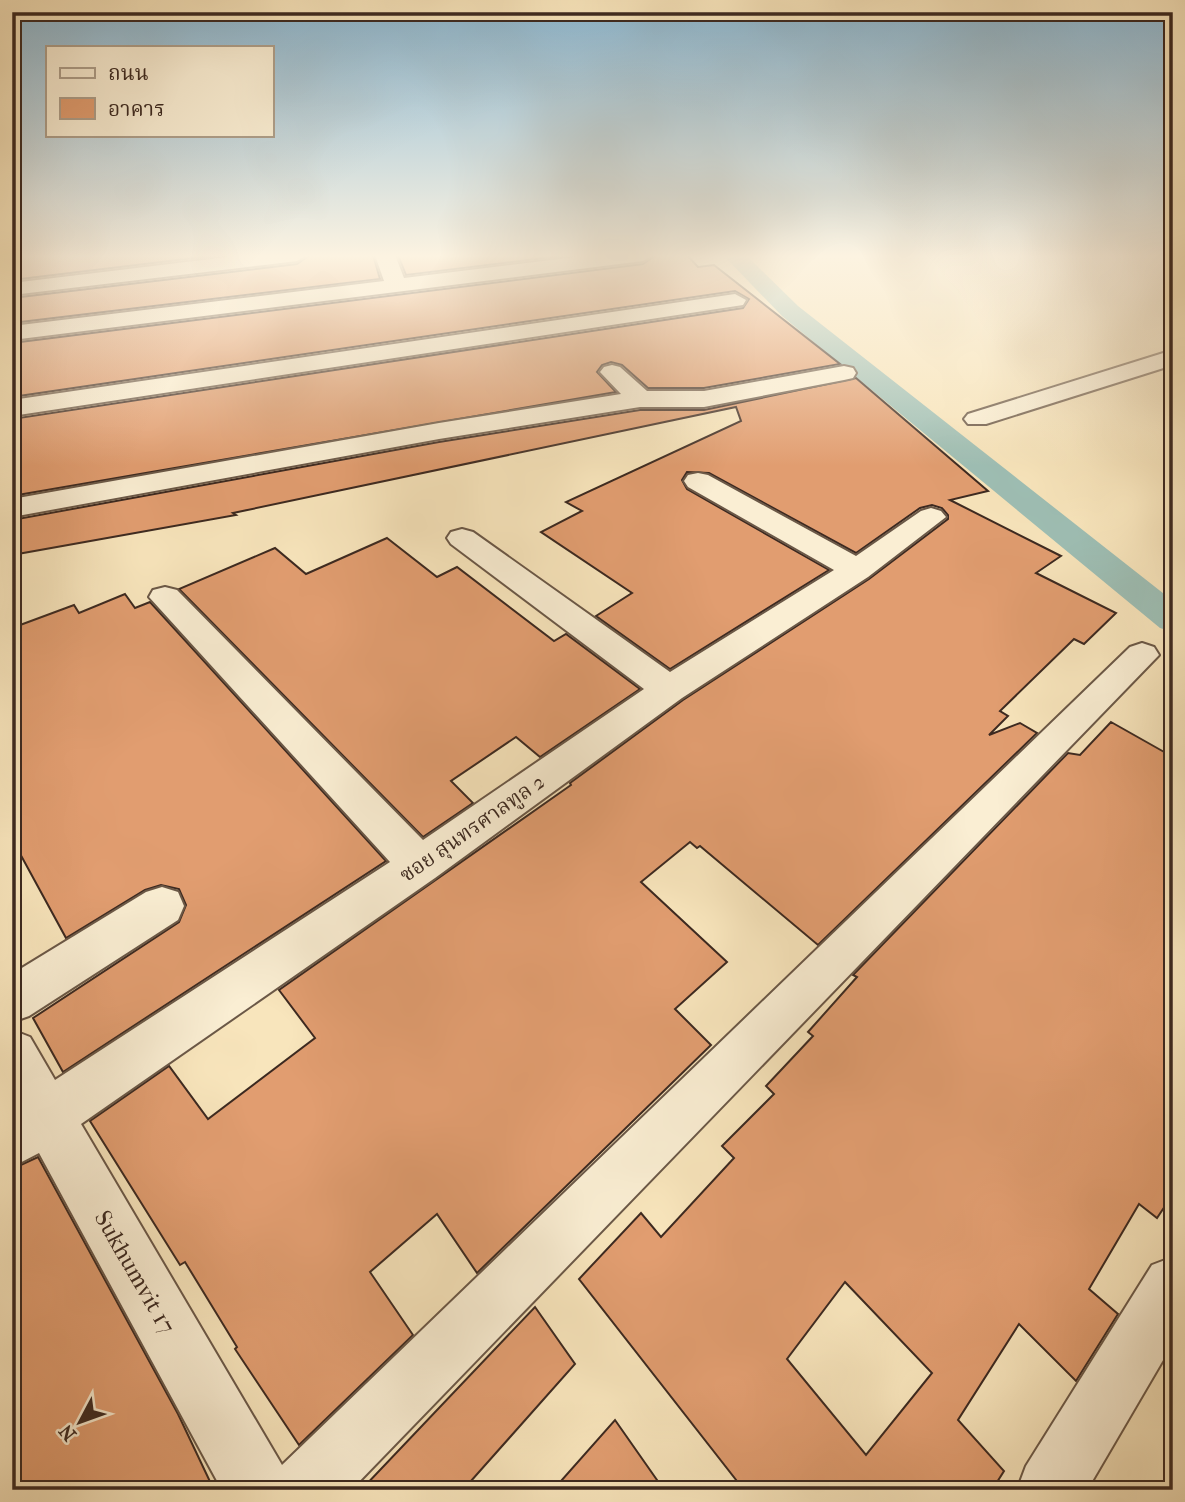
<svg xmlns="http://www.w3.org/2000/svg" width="1185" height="1502" font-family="'IM FELL French Canon','Noto Serif Thai',serif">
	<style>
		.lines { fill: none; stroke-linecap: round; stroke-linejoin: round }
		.canal { fill: #9ebfb5; fill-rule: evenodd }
		.building { fill: #e19d70; stroke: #3c2920; stroke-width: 2; fill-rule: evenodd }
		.minor-casing { stroke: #6b5847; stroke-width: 4 }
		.minor { fill: #faeed3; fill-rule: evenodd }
		.labels { text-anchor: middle; stroke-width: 5; stroke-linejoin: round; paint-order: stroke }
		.street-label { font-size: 21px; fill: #3c2920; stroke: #faeed3 }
		.near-street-label { font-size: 24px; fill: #3c2920; stroke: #faeed3 }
	</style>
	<rect width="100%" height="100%" fill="#f8e5bc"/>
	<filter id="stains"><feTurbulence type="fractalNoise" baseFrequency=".00286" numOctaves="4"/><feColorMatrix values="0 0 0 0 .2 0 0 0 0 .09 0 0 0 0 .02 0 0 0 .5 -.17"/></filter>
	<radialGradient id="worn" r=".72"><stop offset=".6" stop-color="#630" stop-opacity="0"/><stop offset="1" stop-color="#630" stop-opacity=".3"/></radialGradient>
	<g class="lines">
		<polygon class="canal" points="723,255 746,255 798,306 1173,601 1173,632 1160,628 782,316"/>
	</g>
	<g class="building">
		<polygon points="27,255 219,255 12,280 12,257"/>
		<polygon points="310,255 373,255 380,279 12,323 12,298 297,264"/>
		<polygon points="398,255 568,255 406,275"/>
		<polygon points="656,255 687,255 698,267 714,265 840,364 704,388 648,388 622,365 611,362 602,365 597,372 616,392 12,496 12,419 743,308 749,299 735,291 12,397 12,343 643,264"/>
		<polygon points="856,378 988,491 950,500 1061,556 1036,573 1116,613 1084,644 1074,639 1000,711 1008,716 989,735 1020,723 1037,733 818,945 700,846 697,848 690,842 641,882 727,962 675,1009 711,1045 477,1273 437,1214 370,1272 413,1335 299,1445 235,1349 237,1347 185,1262 180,1265 90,1121 169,1066 208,1119 315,1038 279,990 571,785 570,783 683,700 869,579 948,519 948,515 942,508 932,505 920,508 856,553 709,473 687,472 682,480 687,489 829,570 670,669 596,616 632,593 541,532 582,511 566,502 741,421 736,407 233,513 236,515 12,555 12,520 439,442 640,410 704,410"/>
		<polygon points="387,538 437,577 457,567 554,641 566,634 640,689 540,757 516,737 451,781 473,803 423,837 179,589 275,548 306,574"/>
		<polygon points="125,594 135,608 150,602 386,861 63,1072 33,1018 179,922 186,905 179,889 161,885 145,890 66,938 12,839 12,628 74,605 79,613"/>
		<path d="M1111 722 1173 757V1194L1157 1218 1139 1204 1089 1289 1118 1314 1076 1381 1019 1324 958 1420 1004 1471 992 1490H744L579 1279 641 1213 661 1237 734 1158 722 1146 774 1094 766 1086 813 1036 808 1032 857 977 853 975 1068 753 1080 755ZM845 1282 932 1373 866 1455 787 1359Z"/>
		<polygon points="38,1157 178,1414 214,1490 12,1490 12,1169"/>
		<polygon points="535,1307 575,1364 463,1490 361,1490"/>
		<polygon points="615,1420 664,1490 553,1490"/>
	</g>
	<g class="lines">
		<g class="minor-casing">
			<g id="minor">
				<polygon points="244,255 307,255 297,261 12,295 12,283"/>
				<polygon points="375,255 395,255 404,278 592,255 653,255 643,261 12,340 12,326 384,281"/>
				<polygon points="735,294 746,300 743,305 12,416 12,400"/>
				<polygon points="1173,350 1173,365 986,424 968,424 964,419 968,414"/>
				<polygon points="612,365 620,367 647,391 704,391 844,366 853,368 856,373 853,378 844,380 704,407 640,407 439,439 12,517 12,499 439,423 621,394 600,372 604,367"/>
				<polygon points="698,473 708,475 856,556 921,511 931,508 941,511 946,517 868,577 682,698 435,878 81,1124 282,1465 1130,647 1142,643 1154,647 1159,655 351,1490 222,1490 39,1153 12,1167 12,1030 30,1037 55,1080 390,862 149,597 153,590 165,587 177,590 423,840 644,689 451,544 447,538 451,532 462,529 473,532 670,672 834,570 688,487 684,481 688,475"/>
				<polygon points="162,887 178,892 184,906 178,920 29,1016 12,1022 12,974 146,892"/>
				<polygon points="1173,1257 1173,1343 1087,1490 1017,1490 1026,1466 1152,1265"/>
			</g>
		</g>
		<use href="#minor" class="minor"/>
	</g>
	<linearGradient id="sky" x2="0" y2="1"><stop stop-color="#8ab8d4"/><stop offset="0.55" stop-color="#fcf3e1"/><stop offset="1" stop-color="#fcf3e1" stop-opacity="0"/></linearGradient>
	<rect width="1185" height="466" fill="url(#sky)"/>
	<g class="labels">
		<g class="street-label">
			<text transform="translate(472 828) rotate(-35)" y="7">ซอย สุนทรศาลทูล 2</text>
		</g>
		<g class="near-street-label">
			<text transform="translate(135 1272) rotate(60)" y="8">Sukhumvit 17</text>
		</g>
	</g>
	<rect width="1185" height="1502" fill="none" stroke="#f8e5bc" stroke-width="42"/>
	<rect x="14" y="14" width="1157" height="1474" fill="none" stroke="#3c2920" stroke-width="3.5"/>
	<rect x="21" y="21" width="1143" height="1460" fill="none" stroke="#3c2920" stroke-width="2"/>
	<rect x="46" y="46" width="228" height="91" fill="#faeed3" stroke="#ae9f8b" stroke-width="2"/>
	<rect x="60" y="68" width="35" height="10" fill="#faeed3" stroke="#ae9f8b" stroke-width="2"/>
	<text x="108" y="80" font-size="21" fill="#3c2920">ถนน</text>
	<rect x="60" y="98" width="35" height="21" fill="#e19d70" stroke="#ae9f8b" stroke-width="2"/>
	<text x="108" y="116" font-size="21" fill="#3c2920">อาคาร</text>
	<g transform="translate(80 1422) rotate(229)" stroke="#faeed3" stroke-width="5" paint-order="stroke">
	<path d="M0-5L12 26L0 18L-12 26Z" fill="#3c2920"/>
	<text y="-10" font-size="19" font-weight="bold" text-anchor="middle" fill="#3c2920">N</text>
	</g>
	<rect width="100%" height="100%" filter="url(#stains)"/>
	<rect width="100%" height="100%" fill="url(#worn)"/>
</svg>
